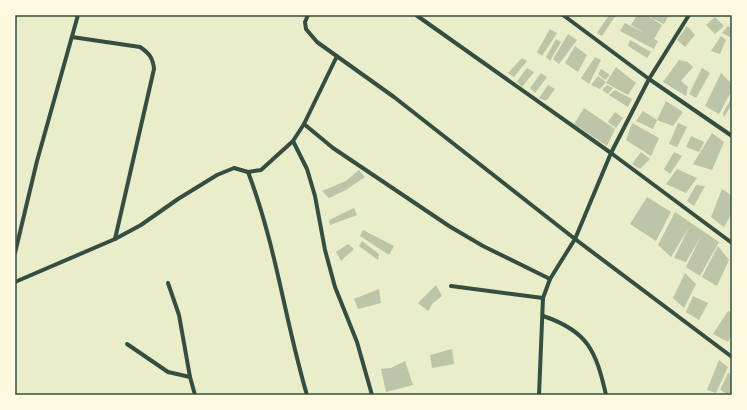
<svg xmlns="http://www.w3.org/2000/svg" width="747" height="410" font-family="Mulish,sans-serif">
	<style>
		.building { fill: #bcc5a7 }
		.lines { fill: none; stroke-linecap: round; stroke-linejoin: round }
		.minor { stroke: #344e41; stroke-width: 4 }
		.neatline { fill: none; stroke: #344e41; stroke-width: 1.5 }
	</style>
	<rect width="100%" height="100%" fill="#e9edc9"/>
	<g class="building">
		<polygon points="609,15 616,15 602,36 597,33"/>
		<polygon points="637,15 646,15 662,25 654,39 658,41 654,49 620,31 625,23 646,34 631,25"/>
		<polygon points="652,15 669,15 664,24 651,18"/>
		<polygon points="715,17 724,26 715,34 706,25"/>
		<polygon points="687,26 695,35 685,47 677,40"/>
		<polygon points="728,26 732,29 730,37 722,33"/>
		<polygon points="550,29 557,33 542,56 537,52"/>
		<polygon points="568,34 577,40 559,64 553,59"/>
		<polygon points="721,36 726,40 720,54 711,51"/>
		<polygon points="556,39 561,42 550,61 546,57"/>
		<polygon points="630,40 651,52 647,58 628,46"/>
		<polygon points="575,46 587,55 578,72 565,63"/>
		<polygon points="595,57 601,60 589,84 581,78"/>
		<polygon points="522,58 527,61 514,77 508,73"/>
		<polygon points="679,60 688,62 693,67 681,81 688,87 686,96 663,82"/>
		<polygon points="616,67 636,83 628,95 606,83"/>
		<polygon points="527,68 534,72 522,87 517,81"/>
		<polygon points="702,68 710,73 696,98 689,94"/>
		<polygon points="601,69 610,75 605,80 598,74"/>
		<polygon points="541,73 547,77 535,93 530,88"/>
		<polygon points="721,73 732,84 732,90 719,114 705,106"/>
		<polygon points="598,76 606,82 600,89 591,85"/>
		<polygon points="548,85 555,89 546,101 539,98"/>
		<polygon points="607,85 613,88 608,94 602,90"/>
		<polygon points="615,90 632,99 628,107 609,95"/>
		<polygon points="732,97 732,104 724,117 723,113"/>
		<polygon points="666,101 683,112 673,126 657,120"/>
		<polygon points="584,108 615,129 607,146 574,124"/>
		<polygon points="643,111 657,120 653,129 636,121"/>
		<polygon points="615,112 623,118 616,128 608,122"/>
		<polygon points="632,123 659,138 651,156 626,140"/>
		<polygon points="678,123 687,127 677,147 669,144"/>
		<polygon points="712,133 724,142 712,170 693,164"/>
		<polygon points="691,136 704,142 699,152 686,147"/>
		<polygon points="641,152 650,159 640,169 632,164"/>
		<polygon points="674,152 682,156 670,174 664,169"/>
		<polygon points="677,169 697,178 686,193 666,184"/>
		<polygon points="359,170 365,177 346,190 329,198 322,191 346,181"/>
		<polygon points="696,185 705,186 694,206 687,201"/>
		<polygon points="722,189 732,196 732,213 724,227 711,217"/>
		<polygon points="647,197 671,212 656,241 630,224"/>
		<polygon points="354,208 357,215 330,225 329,220"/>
		<polygon points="675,212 719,242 700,276 686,267 701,236 686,262 674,258 689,227 671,257 658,245"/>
		<polygon points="363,230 394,246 389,255 360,236"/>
		<polygon points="362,241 379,254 378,260 359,246"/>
		<polygon points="348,244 354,249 341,261 336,252"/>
		<polygon points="718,246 729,260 717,286 702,277"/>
		<polygon points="685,273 696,284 684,308 673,298"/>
		<polygon points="436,285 442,296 432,304 428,311 418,303"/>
		<polygon points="379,289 381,303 358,309 354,299"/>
		<polygon points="693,296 708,303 699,320 686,312"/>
		<polygon points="728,311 732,313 732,334 728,342 713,334"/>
		<polygon points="452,349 454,364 432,368 430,355"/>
		<polygon points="719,360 728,367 716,393 707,390"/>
		<polygon points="405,361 413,385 386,392 381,369 391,368"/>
		<polygon points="728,373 732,375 732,395 729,395 720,390"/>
	</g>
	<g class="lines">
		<g class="minor">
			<polyline points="308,15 305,22 306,29 317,42 394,97 575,239 732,357"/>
			<polyline points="416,15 611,153 732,243"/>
			<polyline points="563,15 649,79 732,136"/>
			<path d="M72 37 140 47C149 53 153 58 154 69L115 239"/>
			<polyline points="304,124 333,148 449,226 483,246 550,279"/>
			<polyline points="293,141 307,169 315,196 325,250 335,287 357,342 372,395"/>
			<path d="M248 172C276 245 285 321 307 395"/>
			<polyline points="15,253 37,161 78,15"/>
			<polyline points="15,282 115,239 141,225 178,199 217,175 234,168 248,172 261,170 293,141 304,124 337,56"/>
			<polyline points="168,283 179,315 190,377 195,395"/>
			<polyline points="451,286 543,298"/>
			<path d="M543 316C588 331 596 351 606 395"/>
			<polyline points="127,344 168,372 190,377"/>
			<polyline points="539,395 543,298 550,279 575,239 611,153 649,79 689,15"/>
		</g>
	</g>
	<rect width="747" height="410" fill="none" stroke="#fefae0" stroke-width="32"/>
	<rect x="16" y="16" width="715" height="378" class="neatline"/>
</svg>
